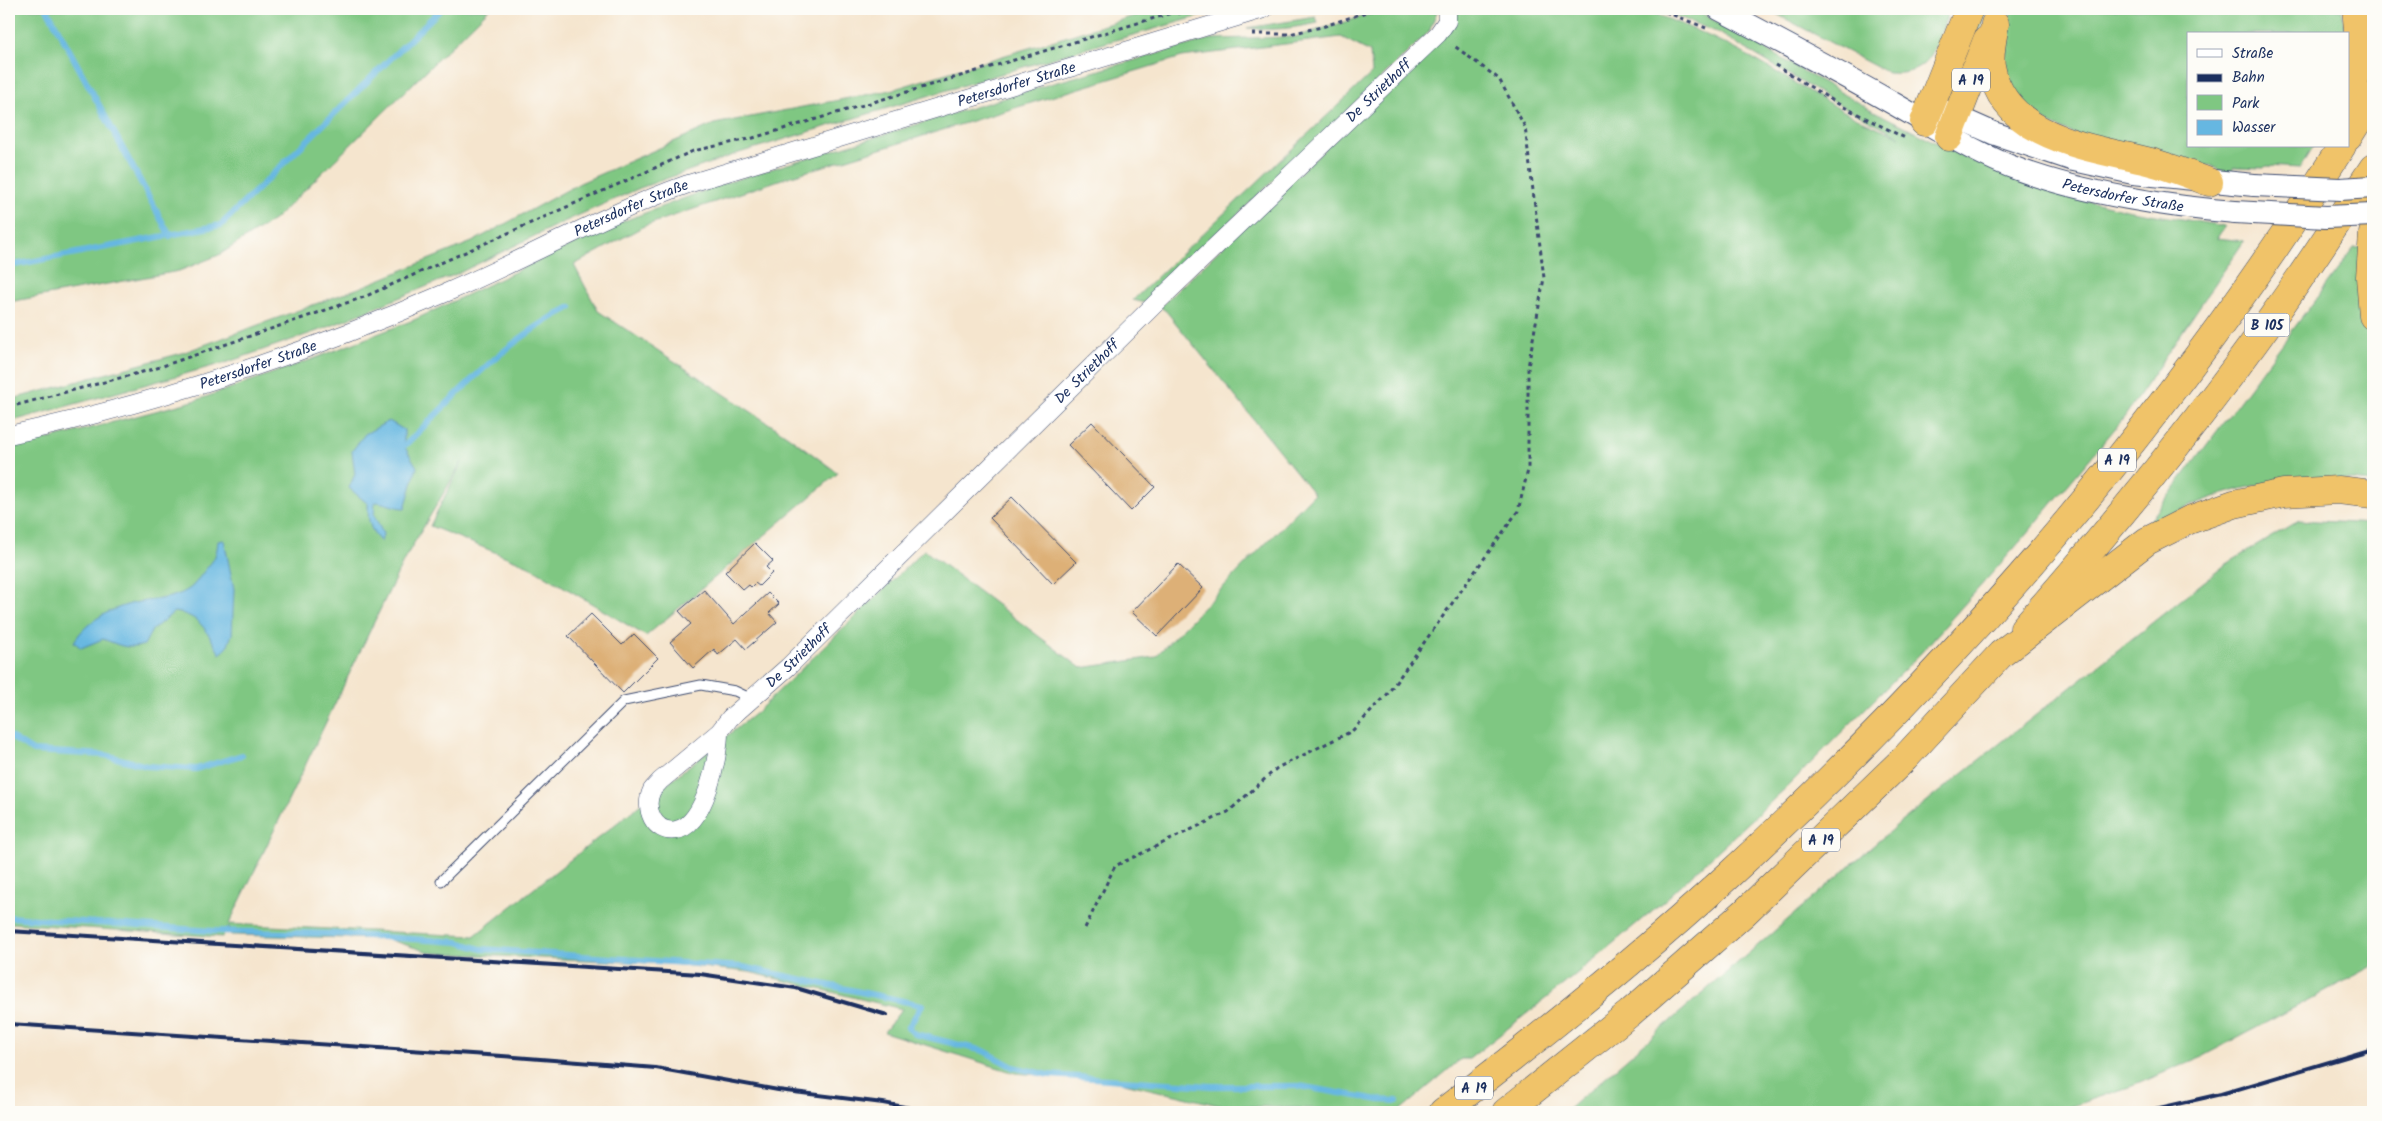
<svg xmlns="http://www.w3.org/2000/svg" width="2382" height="1121" font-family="Kalam,sans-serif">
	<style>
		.green { fill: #7fc782; stroke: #4d7b70 }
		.water { fill: #66b7e1; stroke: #4073a0 }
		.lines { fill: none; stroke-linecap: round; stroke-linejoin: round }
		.stream { stroke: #66b7e1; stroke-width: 6 }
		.building { fill: #ddb077 }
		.service-casing { stroke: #3c4a6f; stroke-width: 11 }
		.minor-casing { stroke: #3c4a6f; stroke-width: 19 }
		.tertiary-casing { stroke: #3c4a6f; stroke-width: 24 }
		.trunk-casing { stroke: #3c4a6f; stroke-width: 29 }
		.motorway-casing { stroke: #3c4a6f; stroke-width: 29 }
		.path { stroke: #3c4a6f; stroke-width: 3; stroke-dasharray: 4 4; stroke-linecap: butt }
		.service { stroke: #fff; stroke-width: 9 }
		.minor { stroke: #fff; stroke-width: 18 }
		.tertiary { stroke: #fff; stroke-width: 22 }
		.trunk { stroke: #f0c369; stroke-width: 28 }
		.motorway { stroke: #f0c369; stroke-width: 28 }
		.rail { stroke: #1b2f5e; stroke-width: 4 }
		.tertiary-bridge-casing { stroke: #3c4a6f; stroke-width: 24; stroke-linecap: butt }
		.tertiary-bridge { stroke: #fff; stroke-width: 22 }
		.labels { text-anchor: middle; stroke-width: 5; stroke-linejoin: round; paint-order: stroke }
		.shield { fill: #fdfcf7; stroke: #5f6c8c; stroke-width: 1 }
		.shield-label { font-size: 14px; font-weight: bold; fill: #1b2f5e }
		.street-label { font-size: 15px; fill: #1b2f5e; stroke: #fdfcf7 }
	</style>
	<rect width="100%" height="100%" fill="#fdfcf7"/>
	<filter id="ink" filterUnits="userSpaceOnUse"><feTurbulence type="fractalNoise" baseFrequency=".02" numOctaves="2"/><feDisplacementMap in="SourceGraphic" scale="10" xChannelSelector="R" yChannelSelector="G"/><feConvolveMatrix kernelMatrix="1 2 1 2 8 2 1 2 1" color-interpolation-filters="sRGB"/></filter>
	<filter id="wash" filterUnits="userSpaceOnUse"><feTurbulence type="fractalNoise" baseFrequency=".0096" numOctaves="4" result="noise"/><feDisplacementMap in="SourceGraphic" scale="20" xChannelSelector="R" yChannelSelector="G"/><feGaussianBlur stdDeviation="1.12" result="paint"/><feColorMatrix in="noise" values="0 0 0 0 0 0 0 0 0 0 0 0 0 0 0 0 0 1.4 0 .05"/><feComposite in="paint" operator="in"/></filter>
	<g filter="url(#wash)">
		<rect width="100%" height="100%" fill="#f5e5ce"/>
		<g class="green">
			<polygon points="9,9 489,9 275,219 219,255 179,271 9,302"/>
			<polygon points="1157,9 1225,9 1073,52 739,153 640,188 559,224 459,273 326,328 228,362 9,422 9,400 182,353 359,288 472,242 580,183 714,124 891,90"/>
			<path d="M1388 9H1438L1429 32 1145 303 1133 300 1372 73 1370 52 1341 37 1182 57 785 178 644 226 574 265 598 311 788 436 838 473 646 636 529 566 430 526 462 462 404 560 229 924 474 936 756 713 924 550 1081 668 1155 657 1314 494 1166 311 1160 307 1454 25 1459 9H1639L1647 11C1683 24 1718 39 1752 58 1801 85 1847 118 1900 136L1840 105 1719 33 1658 9H1688L1701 13 1870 109 1968 159 2036 185 2089 201 2131 211 2225 226 2217 238 2244 241 2123 419 2026 535 1920 654 1790 784 1665 900 1563 985 1469 1059H1461L1398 1112 1218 1105 1120 1082 1015 1073 884 1032 902 1009 749 972 671 964 432 953 387 939 231 935 229 926 222 937 9 923V447L53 438 197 400 313 359 416 319 613 225 725 183 1050 84 1210 39 1295 37Z"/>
			<path d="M1767 9H1950C1935 44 1934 77 1888 73Z"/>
			<polygon points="1978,9 1987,9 1961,75 1951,73"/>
			<path d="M2013 9H2342L2346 34H2188V146H2313L2300 168 2266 166 2264 168 2234 167 2229 175 2213 167C2160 155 2070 143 2028 110 2013 99 2005 78 2003 60 2001 40 2004 27 2013 9Z"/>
			<path d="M1316 17 1318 23C1294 28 1271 31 1247 28Z"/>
			<path d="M2364 247 2366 318 2373 347V482C2356 481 2338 478 2320 478 2265 478 2200 497 2153 525L2149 522 2354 248Z"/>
			<polygon points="2299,520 2373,524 2373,966 2203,1056 2135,1085 2054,1112 1565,1112 1897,825 2225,565"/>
		</g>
		<g class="water">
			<path d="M389 421 404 430V446L417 467 405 508C394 508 385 502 375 502L374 515 383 534 381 542C369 530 368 520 368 504L349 488 355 474 352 451 365 434Z"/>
			<path d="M224 540 234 589 232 634 227 648 220 654C207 633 202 615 174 612L152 630 144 645C127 650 119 645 103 639L81 648 74 642C86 621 110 609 134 603 152 599 173 600 189 589 195 585 198 579 202 574 213 560 216 560 218 541Z"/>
		</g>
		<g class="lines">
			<g class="stream">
				<polyline points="47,9 170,236"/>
				<polyline points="9,266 221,225 441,9"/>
				<path d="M404 446C458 394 503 341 571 307"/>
				<polyline points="9,736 33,751 105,755 147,766 196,769 242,755"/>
				<polyline points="9,917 213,931 337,934 458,942 481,949 743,967 922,1005 908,1028 915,1034 984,1051 1013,1067 1049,1075 1211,1086 1299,1086 1379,1100 1397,1101"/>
			</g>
		</g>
		<g id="blocks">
			<g class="building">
				<polygon points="1092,422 1155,487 1131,511 1068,445"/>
				<polygon points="1012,497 1076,562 1053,584 990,518"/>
				<polygon points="755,543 773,561 766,567 772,573 759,586 755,583 751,587 749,585 743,590 725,572"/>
				<polygon points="1178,564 1203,588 1157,636 1132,612"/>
				<polygon points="704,590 734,624 768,593 779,604 769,613 777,622 746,649 737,639 718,655 714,649 693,668 670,642 691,624 679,611"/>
				<polygon points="591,614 622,645 634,634 658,658 623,693 568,636"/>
			</g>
		</g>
	</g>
	<g filter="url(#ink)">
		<use href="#blocks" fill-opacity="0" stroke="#3c4a6f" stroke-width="1"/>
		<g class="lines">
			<g class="service-casing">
				<polyline id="service" points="441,881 624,701 701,685 735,691 752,699"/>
			</g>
			<g class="minor-casing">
				<g id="minor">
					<path id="s1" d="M9 435C161 402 307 353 450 291 530 257 606 213 688 184L1264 9"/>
					<path id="s2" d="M719 732C719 756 705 826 676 830 654 834 643 808 652 790 654 787 658 784 660 781L719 732 730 718 788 667 1155 304 1438 34 1447 21V9"/>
				</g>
			</g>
			<g class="tertiary-casing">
				<g id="tertiary">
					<path id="s3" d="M1719 9C1776 39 1833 69 1889 101 1932 125 1973 153 2020 170 2083 193 2169 207 2235 212"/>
					<polyline points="1941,110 1993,133 2074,160 2133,173 2254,185"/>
				</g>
			</g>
			<g class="trunk-casing">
				<g id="trunk">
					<polyline points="1924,122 1969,9"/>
					<polyline points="2373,233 2370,277 2373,316"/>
					<path d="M2024 628C2111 529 2195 426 2272 318 2307 269 2340 218 2373 168"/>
				</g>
			</g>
			<g class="motorway-casing">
				<g id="motorway">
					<path d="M1995 24C1993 36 1989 53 1991 66 2003 138 2089 147 2147 161 2168 166 2188 174 2209 182"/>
					<path d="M2348 103C2360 72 2360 41 2356 9"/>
					<polyline points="1949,137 1987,40"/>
					<polyline points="2348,137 2373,97"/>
					<path d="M1443 1112C1541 1036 1639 958 1730 874 1964 659 2172 414 2342 146"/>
					<polyline points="1506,1112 1630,1013 1744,913 1905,758 2001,654 2147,541 2189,520 2234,504 2284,493 2338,490 2373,494"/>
				</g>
			</g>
			<g class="path">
				<polyline points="1658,9 1706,28"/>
				<polyline points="1178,11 1185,9"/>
				<polyline points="1252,34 1289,34 1322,27 1375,9"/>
				<polyline points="1775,65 1840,105 1905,138"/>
				<polyline points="9,407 154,369 364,297 693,151 753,138 1178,11 1179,15"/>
				<polyline points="1085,928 1115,866 1228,812 1277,768 1352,731 1386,696 1518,511 1528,470 1528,367 1544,278 1525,127 1499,79 1453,45"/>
			</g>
			<use href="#service" class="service"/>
			<use href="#minor" class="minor"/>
			<use href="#tertiary" class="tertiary"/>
			<use href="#trunk" class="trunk"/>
			<use href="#motorway" class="motorway"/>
			<g class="rail">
				<polyline points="9,931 700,974 796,988 887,1015"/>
				<polyline points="9,1024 502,1056 656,1068 778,1090 883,1103 931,1112"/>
				<polyline points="2142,1112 2221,1094 2373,1049"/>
			</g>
			<g class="tertiary-bridge-casing">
				<g id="tertiary-bridge">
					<polyline points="2254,185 2340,189 2373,187"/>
					<polyline points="2235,212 2326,217 2373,215"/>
				</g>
			</g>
			<use href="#tertiary-bridge" class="tertiary-bridge"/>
		</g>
	</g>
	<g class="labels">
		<g class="shield">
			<rect x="1952" y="68.5" width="38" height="23" rx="4"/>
			<rect x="2244.5" y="313.5" width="45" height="23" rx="4"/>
			<rect x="2098" y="448.5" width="38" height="23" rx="4"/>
			<rect x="1802" y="828.5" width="38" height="23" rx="4"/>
			<rect x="1455" y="1076.5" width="38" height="23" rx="4"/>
		</g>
		<g class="shield-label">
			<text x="1971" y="85">A 19</text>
			<text x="2267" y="330">B 105</text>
			<text x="2117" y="465">A 19</text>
			<text x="1821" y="845">A 19</text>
			<text x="1474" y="1093">A 19</text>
		</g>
		<g class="street-label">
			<text dy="5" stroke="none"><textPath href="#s1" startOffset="1069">Petersdorfer Straße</textPath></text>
			<text dy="5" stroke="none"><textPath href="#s2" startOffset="1179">De Striethoff</textPath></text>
			<text dy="5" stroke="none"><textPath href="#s3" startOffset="448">Petersdorfer Straße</textPath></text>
			<text dy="5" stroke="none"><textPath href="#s1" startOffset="664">Petersdorfer Straße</textPath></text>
			<text dy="5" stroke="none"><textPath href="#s1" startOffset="259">Petersdorfer Straße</textPath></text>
			<text dy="5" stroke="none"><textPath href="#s2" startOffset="774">De Striethoff</textPath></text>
			<text dy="5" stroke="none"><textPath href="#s2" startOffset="369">De Striethoff</textPath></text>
		</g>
	</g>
	<rect width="2382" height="1121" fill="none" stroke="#fdfcf7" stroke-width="30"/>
	<rect x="2187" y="32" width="162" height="115" fill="#fdfcf7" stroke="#a3aaba"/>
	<rect x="2197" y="49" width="25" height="8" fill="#ffffff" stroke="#a3aaba"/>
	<text x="2232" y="58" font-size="15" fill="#1b2f5e">Straße</text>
	<rect x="2197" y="74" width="25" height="8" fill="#1b2f5e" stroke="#a3aaba"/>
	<text x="2232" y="82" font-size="15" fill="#1b2f5e">Bahn</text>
	<rect x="2197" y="95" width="25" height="15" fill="#7fc782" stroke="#a3aaba"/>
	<text x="2232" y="108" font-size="15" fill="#1b2f5e">Park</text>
	<rect x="2197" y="120" width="25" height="15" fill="#66b7e1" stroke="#a3aaba"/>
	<text x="2232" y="132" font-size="15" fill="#1b2f5e">Wasser</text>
</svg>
